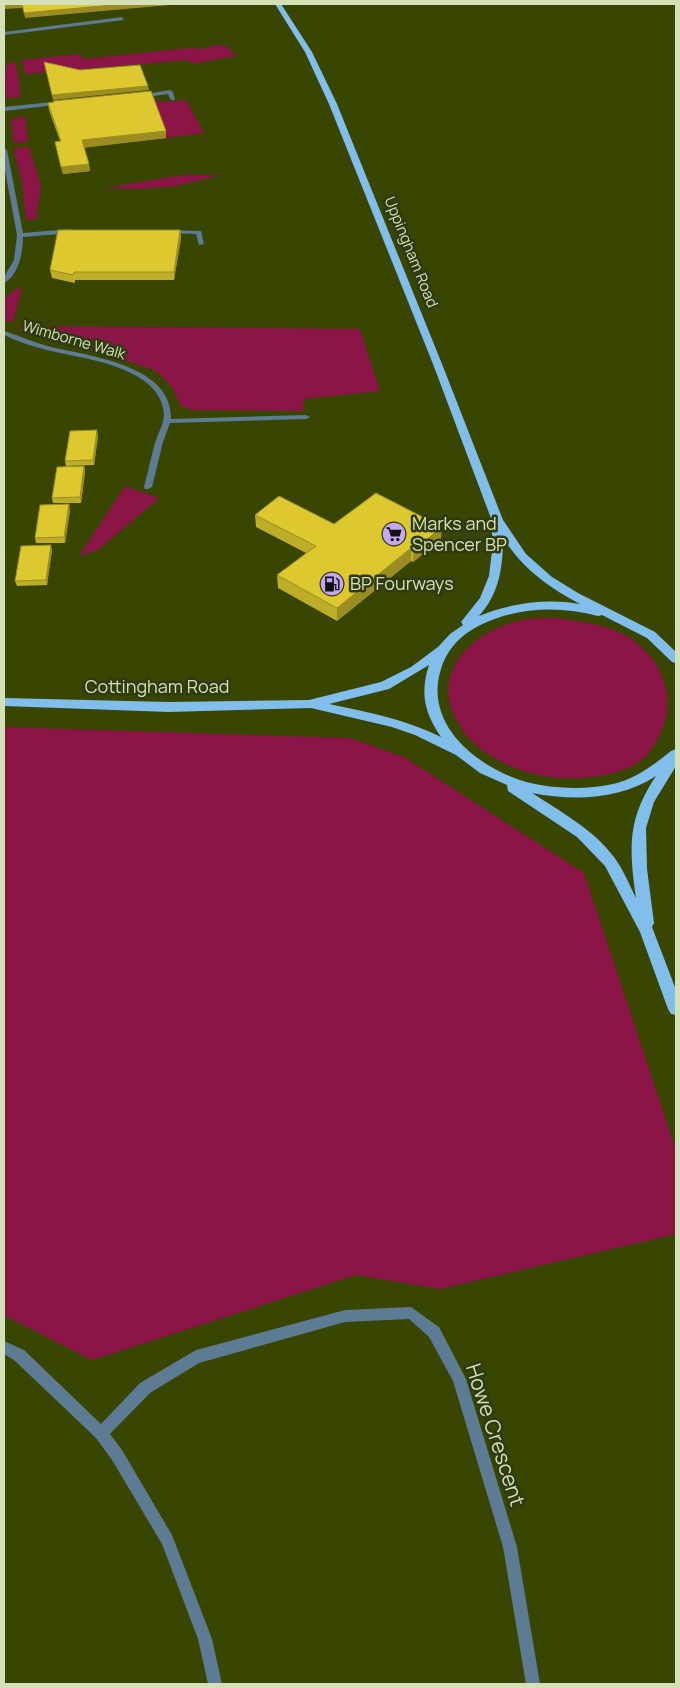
<svg xmlns="http://www.w3.org/2000/svg" width="680" height="1688" font-family="Manrope,sans-serif">
	<style>
		.green { fill: #8c1548 }
		.lines { fill: none; stroke-linecap: round; stroke-linejoin: round }
		.minor { fill: #5d7b92; fill-rule: evenodd }
		.trunk { fill: #81beec; fill-rule: evenodd }
		.wall { fill: #bead28 }
		.shaded-wall { fill: #9b8d21 }
		.building { fill: #ddc92f; stroke: #9b8d21 }
		.labels { text-anchor: middle; stroke-width: 5; stroke-linejoin: round; paint-order: stroke }
		.far-street-label { font-size: 15px; fill: #d4e0b8; stroke: #303a0f }
		.poi-label { font-size: 18px; fill: #d4e0b8; stroke: #303a0f; text-anchor: start }
		.street-label { font-size: 18px; fill: #d4e0b8; stroke: #303a0f }
		.near-street-label { font-size: 21px; fill: #d4e0b8; stroke: #303a0f }
	</style>
	<rect width="100%" height="100%" fill="#394602"/>
	<g class="green">
		<polygon points="217,45 228,47 236,56 191,64 188,60 25,74 22,60 80,54 83,59 190,48 201,49"/>
		<polygon points="8,62 16,63 21,97 6,98 5,72"/>
		<polygon points="151,98 160,102 186,100 204,133 166,138"/>
		<polygon points="25,116 28,141 23,143 13,142 11,119"/>
		<polygon points="23,147 29,147 41,186 36,219 26,220 22,183 14,151 16,148"/>
		<polygon points="183,175 221,175 177,186 137,189 105,188"/>
		<polygon points="18,288 22,288 13,322 5,321 4,299"/>
		<polygon points="21,326 360,329 380,391 303,399 304,411 192,410 181,406 173,389 157,371 93,349 51,340 20,330"/>
		<polygon points="125,486 159,498 98,550 79,556"/>
		<path d="M556 618C579 621 604 624 625 635 676 665 680 722 642 760 623 773 601 777 578 778 529 781 464 756 450 704 446 687 449 673 459 658 473 638 498 625 522 620 533 618 545 618 556 618Z"/>
		<polygon points="4,727 350,738 404,757 584,873 676,1150 676,1234 440,1289 356,1275 92,1360 4,1315"/>
	</g>
	<g class="lines">
		<g class="minor">
			<polygon points="122,17 124,20 4,35 4,32"/>
			<polygon points="170,90 173,92 175,100 171,100 168,94 138,98 135,96"/>
			<polygon points="62,101 65,103 64,104 4,111 4,107"/>
			<path d="M4 148 7 150 23 233 71 229 74 231 71 233 23 237C23 252 19 275 4 283V277L14 260 17 235 4 165Z"/>
			<polygon points="168,230 201,231 204,244 199,245 196,234 166,233 166,231"/>
			<path d="M4 331C20 336 35 343 51 347 89 356 173 365 171 419L306 415 310 417 306 419 170 423 163 442 152 487 148 489H145L144 487C148 472 151 457 155 443 158 433 164 424 164 414 161 367 85 359 51 351 34 347 19 342 4 335Z"/>
			<polygon points="411,1307 439,1327 466,1379 517,1547 540,1684 526,1684 503,1547 453,1381 429,1337 409,1319 345,1322 199,1363 150,1393 110,1434 122,1450 172,1535 212,1639 222,1684 208,1684 198,1639 162,1544 112,1460 96,1438 14,1360 4,1354 4,1341 24,1350 101,1424 140,1383 196,1350 345,1310"/>
		</g>
		<path class="trunk" d="M275 4H281L312 52 337 104 442 364 503 520 526 554 552 577 578 593 655 632 676 652V663L672 662 647 638 602 615 598 616C562 606 521 607 487 622 465 631 448 646 441 669 423 725 478 768 526 782 553 789 586 790 613 784 635 779 654 765 671 751L676 749V766L654 802 646 828 647 869 654 923 652 927 676 990V1015L671 1014 668 1009 640 932 605 866 577 837 508 791 507 785 480 773 456 755 415 735 392 727 311 708 169 712 4 706V698L169 702 309 700 381 682 411 667 438 647 450 634 463 625 461 622 480 598 489 576 492 551V521L433 364 329 104 305 52ZM503 538C523 569 548 587 580 604 547 598 510 603 479 616 499 594 503 568 503 538ZM429 665C420 693 424 712 441 737 405 719 367 712 329 704L389 689ZM656 776C627 819 629 849 636 898 629 884 623 869 614 857 593 829 561 812 532 793 574 801 619 800 656 776Z"/>
	</g>
	<g class="wall">
		<polygon points="48,103 166,138 84,147 89,164 90,171 63,174 55,142 60,141 49,110"/>
		<polygon points="180,230 181,238 174,280 75,280 75,283 52,278 50,270"/>
		<polygon points="98,436 94,465 66,466 65,461"/>
		<polygon points="84,466 85,472 81,503 53,503 52,498"/>
		<polygon points="70,510 65,543 36,543 35,538"/>
		<polygon points="255,515 334,524 441,540 413,562 411,561 337,621 278,588 277,575 306,553 256,527"/>
		<polygon points="52,550 47,585 17,586 15,581"/>
	</g>
	<g class="shaded-wall">
		<polygon points="4,4 22,4 22,8 4,9"/>
		<polygon points="125,4 181,4 25,18 24,13"/>
		<polygon points="148,86 149,90 53,100 52,95"/>
		<polygon points="166,131 166,138 83,148 82,140"/>
		<polygon points="89,164 90,171 63,174 61,167"/>
		<polygon points="180,230 181,238 174,280 174,272"/>
		<polygon points="97,430 98,436 94,465 93,460"/>
		<polygon points="84,466 85,472 81,503 80,497"/>
		<polygon points="69,504 70,510 65,543 64,537"/>
		<polygon points="442,527 441,540 413,562 414,550"/>
		<polygon points="51,545 52,550 47,585 46,580"/>
		<polygon points="411,548 411,561 337,621 337,608"/>
	</g>
	<g class="building">
		<polygon points="22,4 124,4 24,13"/>
		<polygon points="44,62 80,70 140,65 148,86 52,95"/>
		<polygon points="151,91 166,131 82,140 89,164 61,167 55,142 61,141 48,103 54,102 53,101"/>
		<polygon points="58,230 180,230 174,272 74,272 73,275 50,270"/>
		<polygon points="97,430 93,460 65,461 70,431"/>
		<polygon points="84,466 80,497 52,498 57,467"/>
		<polygon points="376,493 442,527 414,550 411,548 337,608 277,575 316,546 255,515 279,496 334,524"/>
		<polygon points="69,504 64,537 35,538 40,505"/>
		<polygon points="51,545 46,580 15,581 21,546"/>
	</g>
	<defs>
		<g id="supermarket-disc" transform="scale(1.25)"><circle r="9.5" fill="#c3a7f2" stroke="#303a0f"/><path d="M-6-5.5h2.5l.6 2H6L4.5 2H-2.5L-4.4-4H-6ZM-1.5 3.2a1.3 1.3 0 1 0 .1 0ZM3 3.2a1.3 1.3 0 1 0 .1 0Z" fill="#111"/></g>
		<g id="fuel-disc" transform="scale(1.25)"><circle r="9.5" fill="#c3a7f2" stroke="#303a0f"/><path d="M-5.5-6h7V0h2V4h1.3V-2.5L3-4.5l.8-.8L6-3V5H2.5V1h-1V6h-7ZM-4.2-4.7v3.2H.2V-4.7Z" fill="#111"/></g>
	</defs>
	<g fill-rule="evenodd">
		<use href="#supermarket-disc" x="394" y="534"/>
		<use href="#fuel-disc" x="332" y="584"/>
	</g>
	<g class="labels">
		<g class="far-street-label">
			<text transform="translate(411 252) rotate(68)" y="5">Uppingham Road</text>
			<text transform="translate(74 340) rotate(16)" y="5">Wimborne Walk</text>
		</g>
		<g class="poi-label">
			<text x="412" y="530">Marks and<tspan x="412" dy="21">Spencer BP</tspan></text>
			<text x="350" y="590">BP Fourways</text>
		</g>
		<g class="street-label">
			<text x="157" y="693">Cottingham Road</text>
		</g>
		<g class="near-street-label">
			<text transform="translate(495 1435) rotate(72)" y="7">Howe Crescent</text>
		</g>
	</g>
	<rect width="680" height="1688" fill="none" stroke="#d4e0b8" stroke-width="10"/>
</svg>
